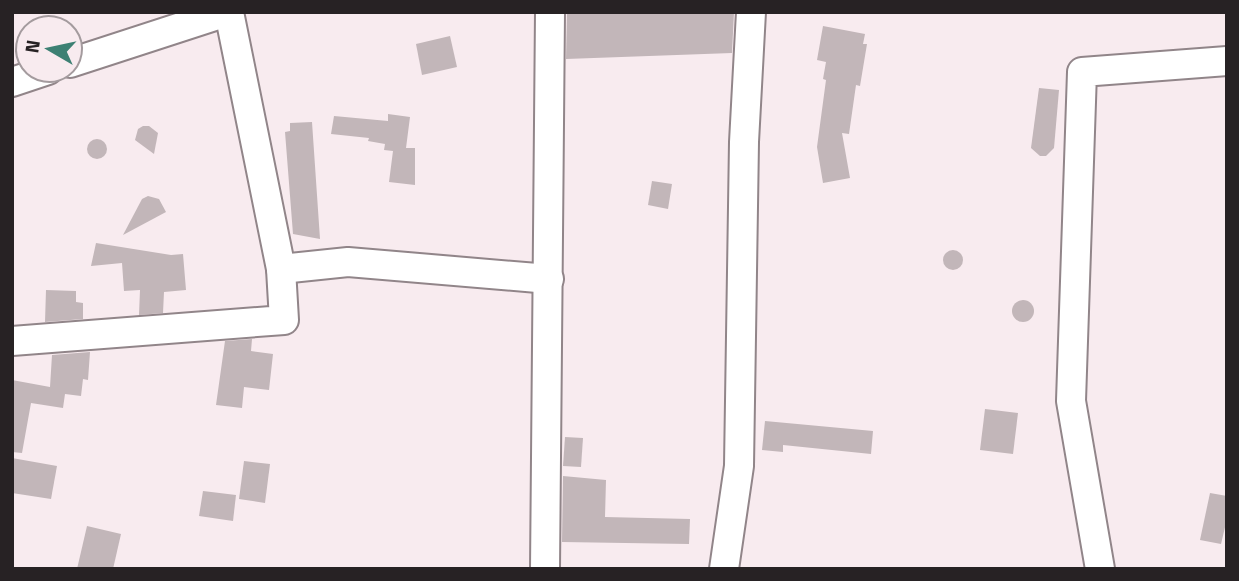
<svg xmlns="http://www.w3.org/2000/svg" width="1239" height="581" font-family="'Titillium Web',sans-serif">
	<style>
		.building { fill: #c2b6b9 }
		.lines { fill: none; stroke-linecap: round; stroke-linejoin: round }
		.minor-casing { stroke: #918589; stroke-width: 32 }
		.minor { stroke: #fff; stroke-width: 28 }
	</style>
	<rect width="100%" height="100%" fill="#f8ebef"/>
	<g class="building">
		<polygon points="567,12 734,12 732,53 566,59"/>
		<polygon points="823,26 865,34 863,44 867,44 860,86 856,85 849,134 842,133 850,178 823,183 817,147 826,80 823,79 826,62 817,60"/>
		<polygon points="450,36 457,67 422,75 416,44"/>
		<polygon points="1039,88 1059,90 1054,148 1046,156 1040,156 1031,148"/>
		<polygon points="388,114 410,117 406,148 415,148 415,185 389,182 393,151 384,150 385,144 368,141 369,138 331,134 334,116 388,121"/>
		<polygon points="312,122 320,239 293,234 285,132 290,131 290,123"/>
		<polygon points="143,126 149,126 158,133 154,154 135,140 138,129"/>
		<circle cx="97" cy="149" r="10"/>
		<polygon points="652,181 672,184 668,209 648,205"/>
		<polygon points="148,196 159,199 166,212 123,235 142,199"/>
		<polygon points="96,243 171,255 183,254 186,290 164,292 163,313 139,315 140,290 124,291 122,263 91,266"/>
		<circle cx="953" cy="260" r="10"/>
		<polygon points="46,290 76,291 76,302 83,303 83,319 45,322"/>
		<circle cx="1023" cy="311" r="11"/>
		<polygon points="252,339 251,351 273,354 269,390 244,387 242,408 216,405 225,341"/>
		<polygon points="90,352 88,380 83,379 81,396 65,394 63,408 31,403 22,453 12,452 12,380 50,387 52,355"/>
		<polygon points="985,409 1018,413 1013,454 980,450"/>
		<polygon points="765,421 873,431 871,454 783,445 783,452 762,450"/>
		<polygon points="565,437 583,438 581,467 563,466"/>
		<polygon points="12,458 57,466 51,499 12,493"/>
		<polygon points="244,461 270,464 265,503 239,499"/>
		<polygon points="563,476 606,480 605,517 690,519 689,544 562,542"/>
		<polygon points="203,491 236,495 233,521 199,516"/>
		<polygon points="1210,493 1227,496 1227,519 1221,544 1200,540"/>
		<polygon points="87,526 121,534 113,569 77,569"/>
	</g>
	<g class="lines">
		<g class="minor-casing">
			<g id="minor">
				<polyline points="229,12 281,269 348,262 549,279"/>
				<polyline points="70,63 227,12"/>
				<polyline points="12,82 48,70"/>
				<polyline points="12,341 284,320 281,269"/>
				<polyline points="545,569 550,12"/>
				<polyline points="724,569 739,466 744,142 751,12"/>
				<polyline points="1100,569 1071,401 1082,72 1227,61"/>
			</g>
		</g>
		<use href="#minor" class="minor"/>
	</g>
	<rect width="1239" height="581" fill="none" stroke="#272224" stroke-width="28"/>
	<g transform="translate(49 49) rotate(279)"><circle r="33" fill="#f8ebef" stroke="#a49b9e" stroke-width="2"/>
	<path d="M0-5L12 26L0 18L-12 26Z" fill="#3d8073"/>
	<text y="-10" font-size="19" font-weight="bold" text-anchor="middle" fill="#272224">N</text>
	</g>
</svg>
